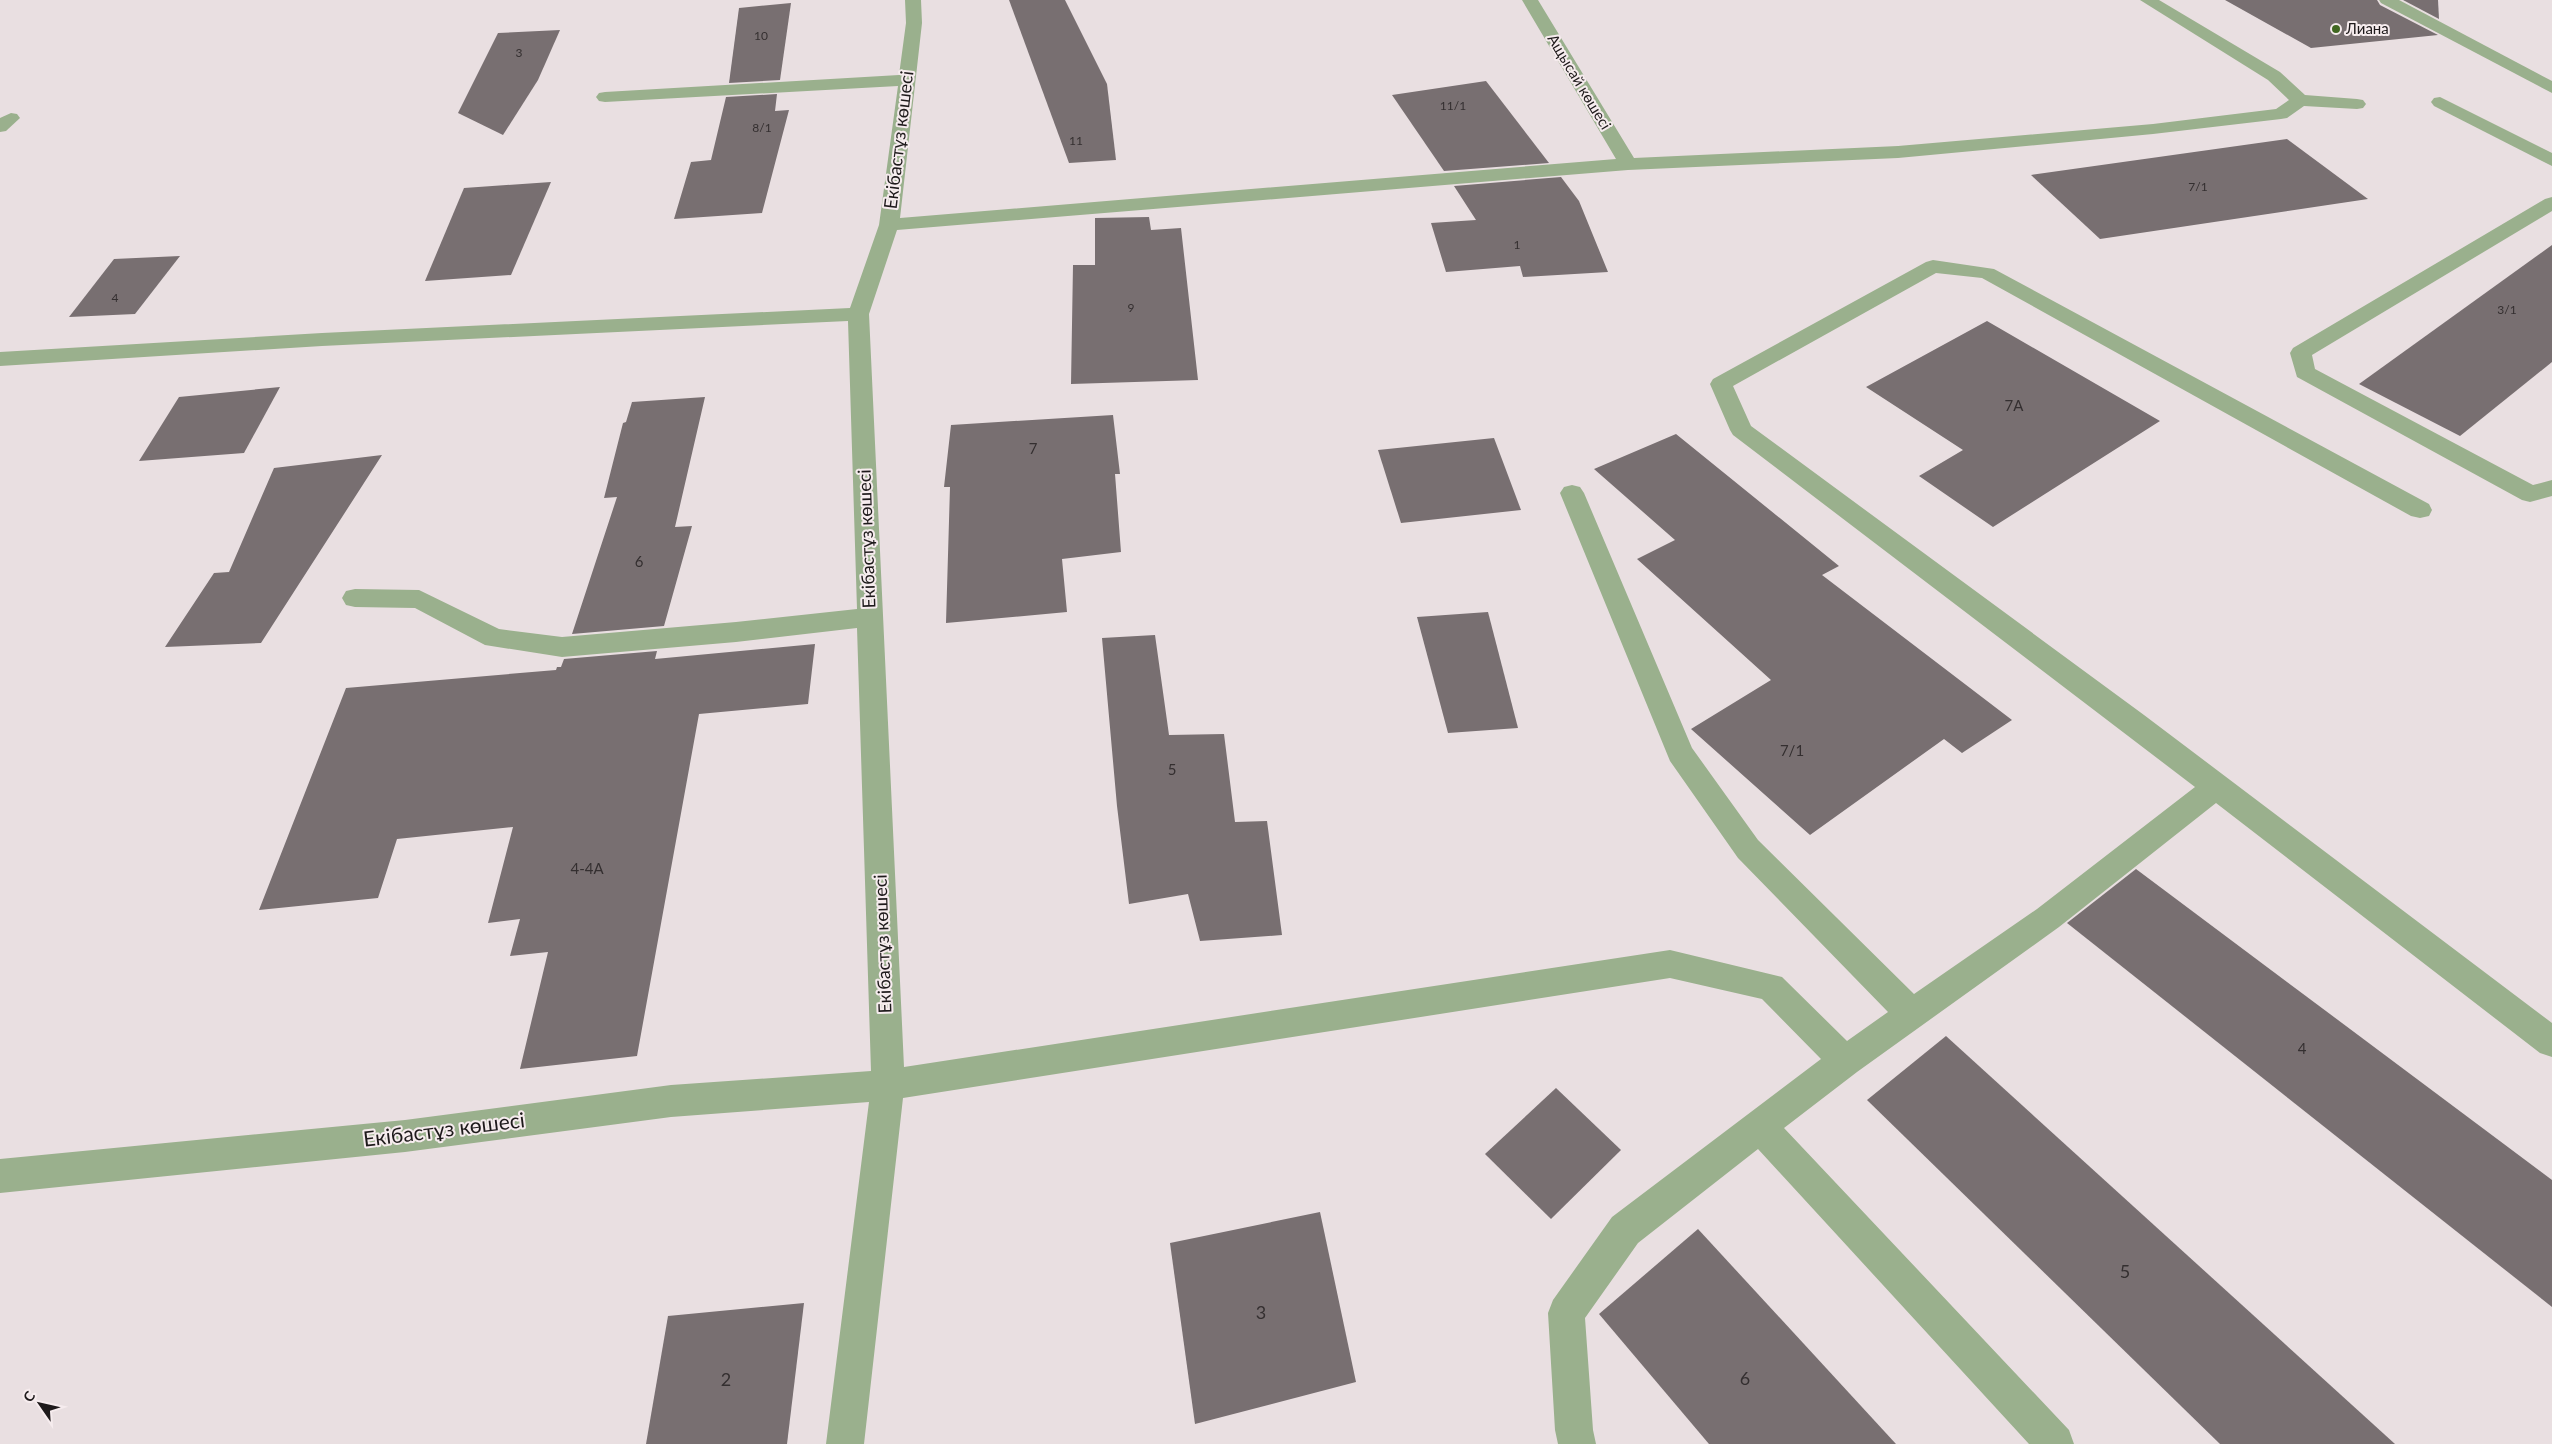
<svg xmlns="http://www.w3.org/2000/svg" width="2552" height="1444" font-family="Lato,sans-serif">
	<style>
		.building { fill: #786f71 }
		.lines { fill: none; stroke-linecap: round; stroke-linejoin: round }
		.minor { fill: #9ab08d; fill-rule: evenodd }
		.poi-dot { fill: #406721; stroke: #f6ecee; stroke-width: 2 }
		.labels { text-anchor: middle; stroke-width: 4; stroke-linejoin: round; paint-order: stroke }
		.far-number-label { font-size: 12px; fill: #342f30 }
		.far-poi-label { font-size: 15px; fill: #1e1a1b; stroke: #f6ecee; text-anchor: start }
		.far-street-label { font-size: 15px; fill: #1e1a1b; stroke: #f6ecee }
		.number-label { font-size: 15px; fill: #342f30 }
		.street-label { font-size: 18px; fill: #1e1a1b; stroke: #f6ecee }
		.near-number-label { font-size: 18px; fill: #342f30 }
		.near-street-label { font-size: 21px; fill: #1e1a1b; stroke: #f6ecee }
	</style>
	<rect width="100%" height="100%" fill="#e9dfe1"/>
	<g class="building">
		<polygon points="1009,0 1065,0 1107,84 1116,160 1069,163"/>
		<polygon points="2225,0 2377,0 2380,5 2438,35 2311,48"/>
		<polygon points="2403,0 2438,0 2439,19"/>
		<polygon points="791,3 780,80 729,83 739,8"/>
		<polygon points="560,30 538,80 503,135 458,113 498,33"/>
		<polygon points="1486,81 1549,163 1444,171 1392,95"/>
		<polygon points="777,94 775,111 789,110 762,213 674,219 691,162 711,160 726,97"/>
		<polygon points="2287,139 2368,199 2100,239 2031,175"/>
		<polygon points="1561,177 1579,201 1608,272 1523,277 1520,266 1446,272 1431,223 1476,220 1454,186"/>
		<polygon points="551,182 511,275 425,281 464,188"/>
		<polygon points="1149,217 1151,230 1181,228 1198,380 1071,384 1073,265 1095,265 1095,218"/>
		<polygon points="2552,245 2552,362 2460,436 2359,384"/>
		<polygon points="180,256 135,314 69,317 114,259"/>
		<polygon points="1987,321 2160,421 1993,527 1919,476 1963,450 1866,387"/>
		<polygon points="280,387 244,453 139,461 179,397"/>
		<polygon points="705,397 675,527 692,526 664,626 572,634 617,497 604,498 623,423 626,422 632,402"/>
		<polygon points="1113,415 1120,474 1115,474 1121,552 1062,559 1067,612 946,623 950,487 944,487 951,425"/>
		<polygon points="1676,434 1839,566 1822,575 2012,720 1962,753 1944,739 1810,835 1691,729 1771,680 1637,559 1675,540 1594,469"/>
		<polygon points="1494,438 1521,510 1401,523 1378,450"/>
		<polygon points="382,455 261,643 165,647 214,573 229,572 274,468"/>
		<polygon points="1488,612 1518,728 1448,733 1417,617"/>
		<polygon points="1155,635 1169,735 1224,734 1235,822 1267,821 1282,935 1200,941 1188,894 1129,904 1117,806 1102,638"/>
		<polygon points="815,644 808,704 699,714 637,1056 520,1069 548,952 510,956 520,919 488,923 513,827 397,839 378,898 259,910 346,688 556,670 557,667 561,667 564,659 657,651 655,659"/>
		<polygon points="2136,869 2552,1180 2552,1307 2067,923"/>
		<polygon points="1946,1036 2395,1444 2220,1444 1867,1100"/>
		<polygon points="1556,1088 1621,1150 1551,1219 1485,1154"/>
		<polygon points="1320,1212 1356,1382 1195,1424 1170,1243"/>
		<polygon points="1698,1229 1896,1444 1709,1444 1599,1314"/>
		<polygon points="804,1303 787,1444 646,1444 668,1316"/>
	</g>
	<g class="lines">
		<g class="minor">
			<polygon points="905,0 921,0 922,23 900,218 1616,159 1522,0 1538,0 1634,158 1898,146 2153,124 2276,109 2289,100 2268,80 2140,0 2159,0 2280,72 2305,95 2357,99 2363,100 2366,104 2363,108 2357,109 2304,106 2287,118 2281,119 2153,134 1898,158 1628,170 897,230 869,314 904,1067 1670,950 1782,977 1847,1041 1888,1012 1738,858 1670,761 1560,493 1564,487 1572,485 1580,487 1584,493 1692,748 1758,840 1914,994 2037,909 2195,787 1733,435 1730,430 1710,384 1713,379 1926,262 1933,260 1994,269 2429,504 2432,510 2429,516 2420,518 2411,516 1982,278 1936,273 1733,386 1751,426 2144,715 2552,1023 2552,1057 2540,1053 2216,803 2059,927 1857,1072 1784,1128 2069,1430 2074,1444 2029,1444 1758,1149 1638,1243 1585,1318 1593,1430 1596,1444 1558,1444 1555,1430 1548,1313 1553,1300 1612,1217 1821,1059 1762,999 1670,978 903,1098 864,1444 826,1444 869,1102 671,1117 405,1152 0,1193 0,1159 405,1120 671,1085 871,1071 857,628 736,642 562,657 485,645 415,608 355,607 346,605 342,598 346,591 355,589 419,590 499,629 562,637 736,622 857,609 848,321 322,346 0,366 0,352 322,333 850,308 879,225 898,86 605,102 599,101 596,97 599,93 605,92 899,75 906,23"/>
			<polygon points="2379,0 2399,0 2552,81 2552,93 2381,3"/>
			<polygon points="2440,97 2552,153 2552,166 2434,106 2431,102 2434,98"/>
			<polygon points="11,113 17,114 20,118 6,131 0,132 0,118"/>
			<polygon points="2552,197 2552,211 2312,355 2315,369 2533,485 2552,480 2552,496 2530,502 2522,500 2297,377 2290,353 2293,348 2545,199"/>
		</g>
	</g>
	<circle class="poi-dot" cx="2336" cy="29" r="5"/>
	<g class="labels">
		<g class="far-number-label">
			<text x="761" y="40">10</text>
			<text x="519" y="57">3</text>
			<text x="1453" y="110">11/1</text>
			<text x="762" y="132">8/1</text>
			<text x="1076" y="145">11</text>
			<text x="2198" y="191">7/1</text>
			<text x="1517" y="249">1</text>
			<text x="115" y="302">4</text>
			<text x="1131" y="312">9</text>
			<text x="2507" y="314">3/1</text>
		</g>
		<g class="far-poi-label">
			<text x="2346" y="34">Лиана</text>
		</g>
		<g class="far-street-label">
			<text transform="translate(1579 82) rotate(59)" y="5">Ащысай көшесі</text>
		</g>
		<g class="number-label">
			<text x="2014" y="411">7А</text>
			<text x="1033" y="454">7</text>
			<text x="639" y="567">6</text>
			<text x="1792" y="756">7/1</text>
			<text x="1172" y="775">5</text>
			<text x="587" y="874">4-4А</text>
			<text x="2302" y="1054">4</text>
		</g>
		<g class="street-label">
			<text transform="translate(899 140) rotate(-83)" y="6">Екібастұз көшесі</text>
			<text transform="translate(867 539) rotate(-92)" y="6">Екібастұз көшесі</text>
			<text transform="translate(883 944) rotate(-92)" y="6">Екібастұз көшесі</text>
		</g>
		<g class="near-number-label">
			<text x="2125" y="1278">5</text>
			<text x="1261" y="1319">3</text>
			<text x="1745" y="1385">6</text>
			<text x="726" y="1386">2</text>
		</g>
		<g class="near-street-label">
			<text transform="translate(444 1130) rotate(-7)" y="7">Екібастұз көшесі</text>
		</g>
	</g>
	<g transform="translate(40 1404) rotate(304)" stroke="#f6ecee" stroke-width="4" paint-order="stroke">
	<path d="M0-4L9 19L0 12L-9 19Z" fill="#1e1a1b"/>
	<text y="-8" font-size="14" font-weight="bold" text-anchor="middle" fill="#1e1a1b">С</text>
	</g>
</svg>
